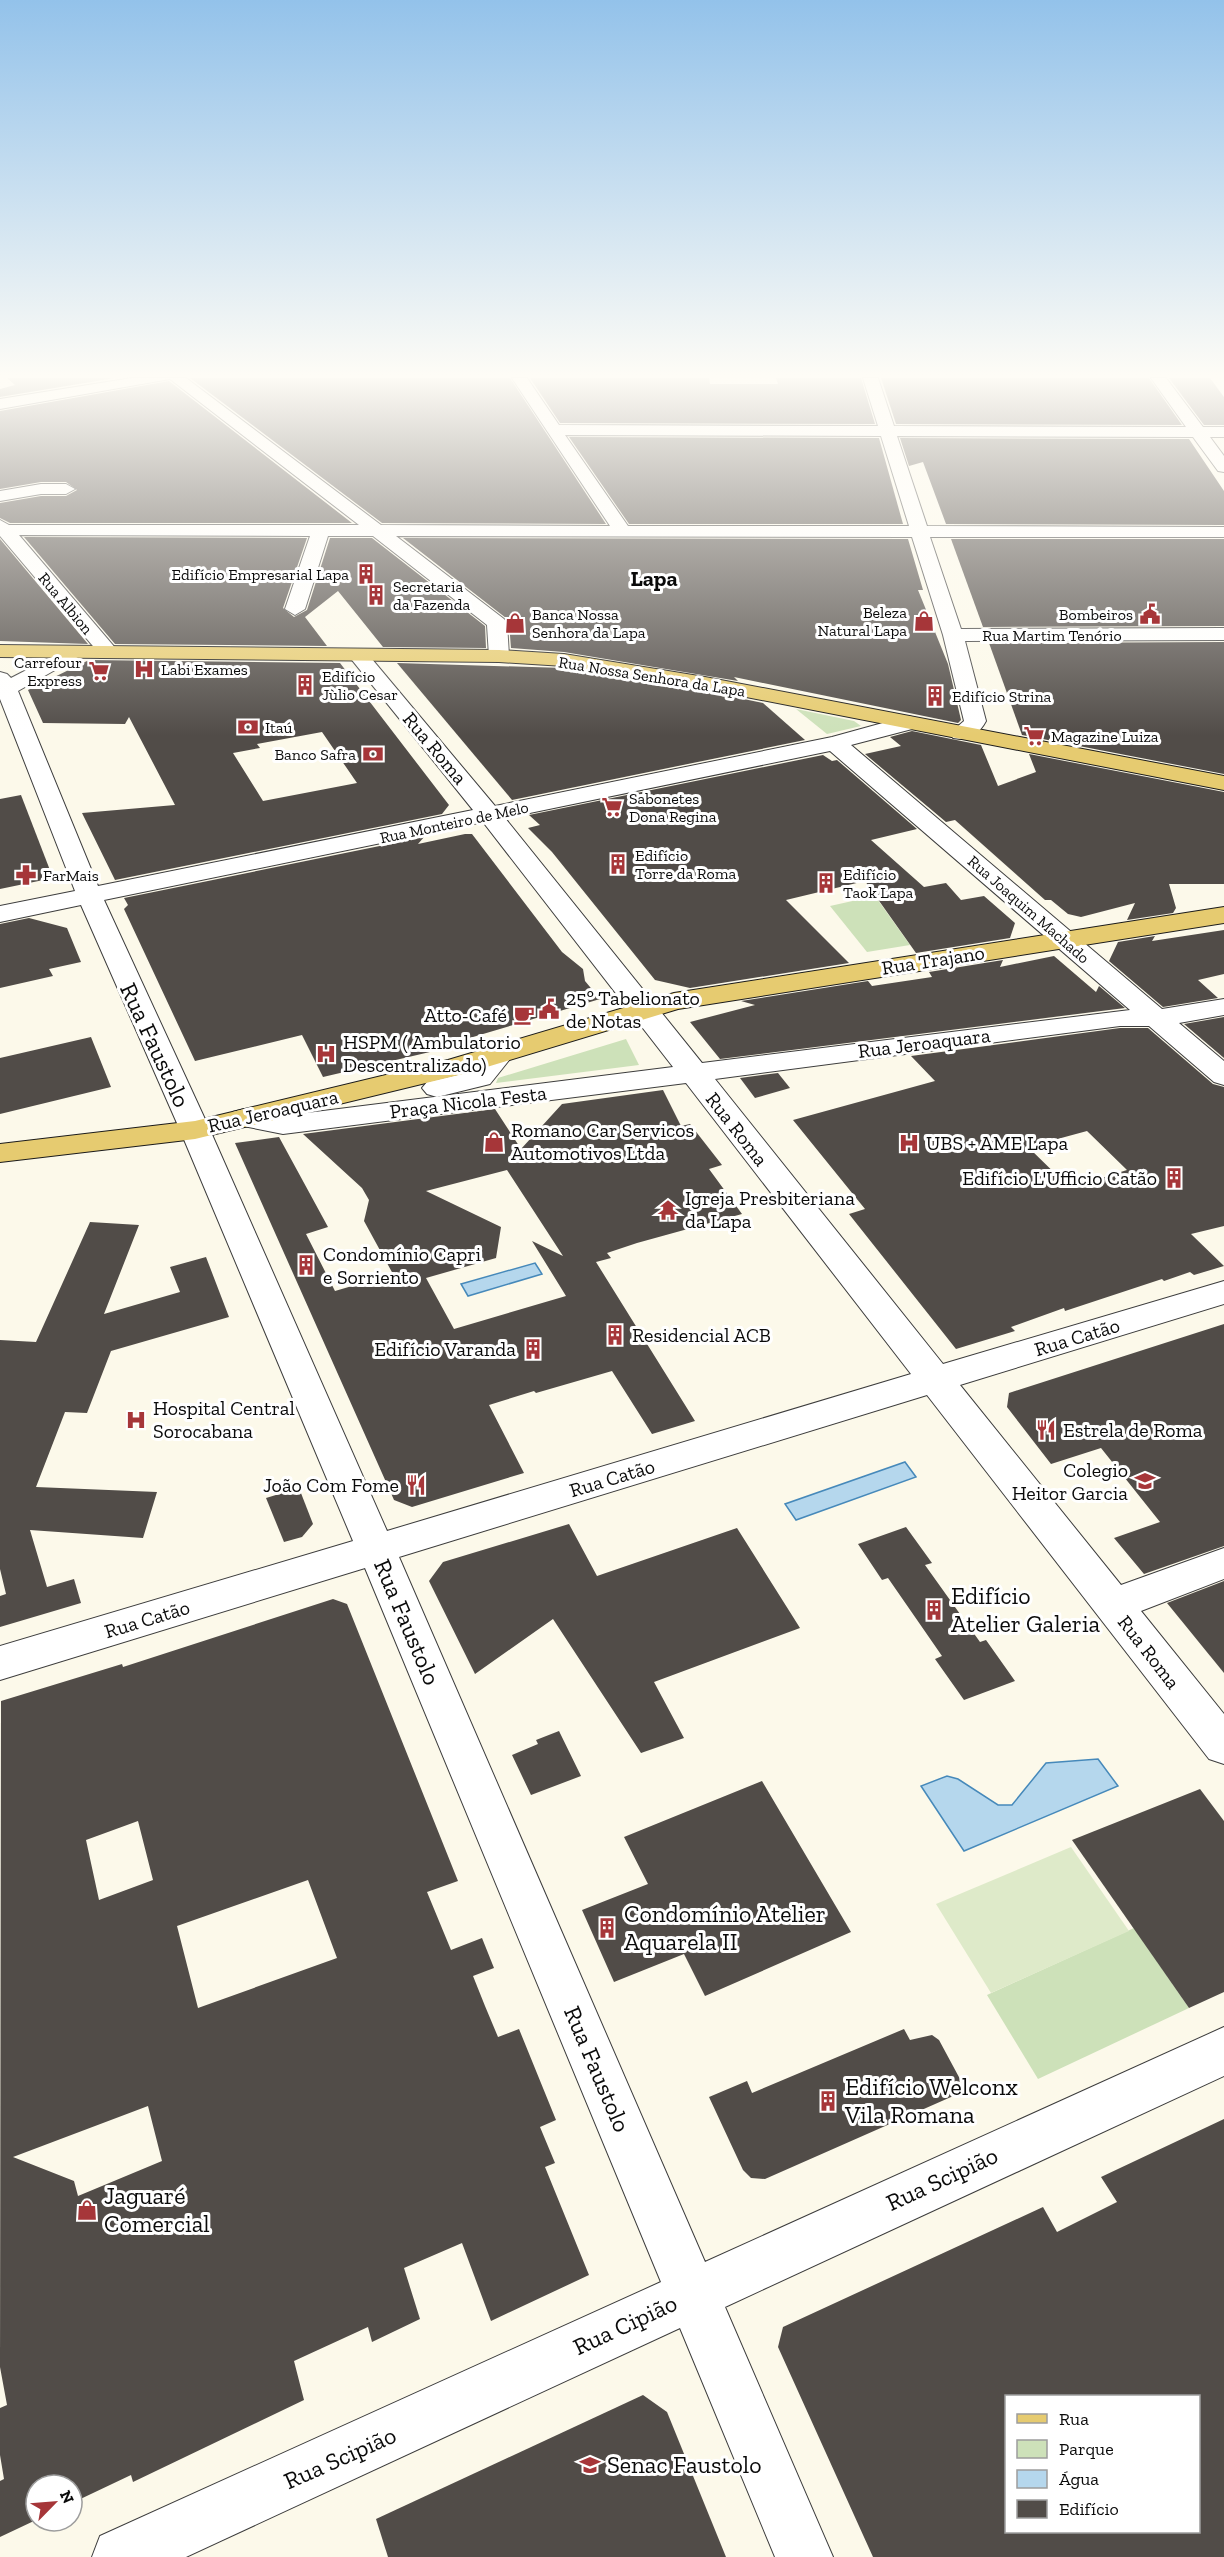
<svg xmlns="http://www.w3.org/2000/svg" width="1224" height="2557" font-family="'Zilla Slab',serif">
	<style>
		.green { fill: #cde1b9 }
		.pitch { fill: #deeac9 }
		.water { fill: #b5d7ed; stroke: #4689ba; stroke-width: 1.5 }
		.building { fill: #514c48; fill-rule: evenodd }
		.lines { fill: none; stroke-linecap: round; stroke-linejoin: round }
		.minor-casing { stroke: #3d3d3d; stroke-width: 2 }
		.major-casing { stroke: #1b1b1b; stroke-width: 2 }
		.minor { fill: #fff; fill-rule: evenodd }
		.major { fill: #e6cb70; fill-rule: evenodd }
		.labels { text-anchor: middle; stroke-width: 6; stroke-linejoin: round; paint-order: stroke }
		.far-poi-label { font-size: 16px; fill: #0a0a0a; stroke: #fff; text-anchor: start }
		.far-street-label { font-size: 16px; fill: #0a0a0a; stroke: #fff }
		.street-label { font-size: 20px; fill: #0a0a0a; stroke: #fff }
		.poi-label { font-size: 20px; fill: #0a0a0a; stroke: #fff; text-anchor: start }
		.far-district-label { font-size: 22px; font-weight: bold; fill: #0a0a0a; stroke: #fff }
		.near-street-label { font-size: 24px; fill: #0a0a0a; stroke: #fff }
		.near-poi-label { font-size: 24px; fill: #0a0a0a; stroke: #fff; text-anchor: start }
	</style>
	<rect width="100%" height="100%" fill="#fcf9ea"/>
	<g class="green">
		<polygon points="796,709 854,721 861,726 827,734"/>
		<polygon points="875,896 910,945 867,952 830,906"/>
		<polygon points="626,1039 639,1065 496,1083 498,1078"/>
		<polygon points="1134,1928 1189,2008 1038,2079 987,1995"/>
	</g>
	<polygon class="pitch" points="1071,1847 1129,1931 991,1993 936,1904"/>
	<g class="water">
		<polygon points="535,1263 542,1274 468,1296 461,1284"/>
		<polygon points="905,1462 916,1477 796,1520 785,1504"/>
		<polygon points="1098,1759 1118,1786 964,1851 921,1786 947,1776 958,1779 998,1805 1012,1805 1046,1763"/>
	</g>
	<g class="building">
		<polygon points="7,378 115,378 0,397 0,389 15,385"/>
		<polygon points="190,378 510,378 606,524 382,523"/>
		<polygon points="530,378 709,378 710,384 778,384 776,378 861,378 875,424 560,423"/>
		<polygon points="881,378 1149,378 1182,425 896,424"/>
		<polygon points="1169,378 1210,378 1224,397 1224,425 1204,425"/>
		<polygon points="169,381 352,523 10,523 0,518 0,503 41,496 66,496 77,490 66,482 41,482 0,489 0,411"/>
		<polygon points="569,437 879,438 903,524 629,524"/>
		<polygon points="900,438 1189,439 1224,491 1224,525 946,524 923,462 909,466"/>
		<polygon points="24,537 307,538 283,608 294,617 307,610 330,538 372,538 485,626 486,648 383,647 338,591 305,617 327,646 115,644"/>
		<polygon points="403,538 908,539 923,590 918,590 948,664 961,720 958,723 734,677 738,681 564,652 511,648 509,623 506,618"/>
		<polygon points="0,539 88,644 0,641"/>
		<polygon points="951,539 1224,539 1224,626 983,627"/>
		<polygon points="1224,642 1224,774 1022,735 989,643"/>
		<path d="M89 660 340 663 449 805 442 814 115 880 82 813 175 805 129 717 125 724 43 723 28 690ZM322 732 357 783 263 801 233 753 260 748 257 744Z"/>
		<polygon points="397,663 564,668 705,691 763,703 805,740 512,800"/>
		<polygon points="912,731 981,745 998,786 1036,772 1029,754 1224,792 1224,884 1169,884 1176,908 1173,913 1127,920 1135,903 1081,917 1068,914 1051,900 1045,900 955,820 946,822 865,754 901,746 890,737"/>
		<polygon points="823,755 832,761 837,760 917,829 871,840 924,887 946,883 961,900 984,896 1015,923 1010,938 916,953 865,881 786,900 849,963 690,988 655,980 552,852 528,828 540,825 529,815"/>
		<polygon points="21,795 53,878 0,889 0,799"/>
		<polygon points="465,834 472,834 562,952 583,969 585,981 600,999 446,1045 447,1048 323,1077 302,1035 195,1061 124,909 128,905 124,898 424,837 418,844"/>
		<polygon points="29,918 67,928 81,962 49,969 53,976 0,988 0,924"/>
		<polygon points="1224,930 1224,974 1198,980 1218,998 1163,1007 1109,961 1118,942 1155,936 1152,941"/>
		<polygon points="1054,956 1096,992 1099,986 1125,1008 720,1059 690,1022 755,1005 741,1001 868,981 872,986 932,977 929,972 1003,960 1000,967"/>
		<polygon points="1224,1017 1224,1058 1184,1024"/>
		<path d="M1120 1028H1148L1213 1084 1224 1087V1226L1191 1234 1224 1266 1194 1275 1190 1272 1164 1281 1162 1279 1065 1311 1064 1308 1011 1327 1015 1331 956 1349 849 1214 865 1209 793 1120 935 1081 911 1056ZM1087 1131 1127 1170 1070 1188 1028 1147Z"/>
		<polygon points="91,1037 111,1087 0,1114 0,1058"/>
		<polygon points="778,1073 790,1088 755,1098 740,1078"/>
		<path d="M663 1090 681 1126 690 1124 722 1165 709 1169 742 1214 637 1243 607 1253 611 1258 596 1262 695 1421 652 1434 612 1371 536 1393 534 1391 489 1405 524 1473 412 1507 394 1500 235 1143 279 1137 328 1227 306 1234 335 1291 393 1274 364 1221 369 1200 362 1188 303 1134 495 1109 521 1149 562 1104ZM507 1170 563 1256 532 1241 566 1296 454 1329 426 1278 496 1258 501 1227 426 1191Z"/>
		<polygon points="90,1222 139,1225 104,1314 180,1292 170,1267 206,1257 229,1317 111,1351 87,1413 65,1412 36,1487 157,1492 143,1538 30,1530 47,1587 74,1579 81,1603 0,1627 0,1596 6,1594 0,1569 0,1340 36,1342"/>
		<polygon points="1224,1324 1224,1546 1144,1574 1114,1538 1160,1522 1101,1448 1051,1464 1007,1407 1009,1393"/>
		<polygon points="299,1488 313,1524 302,1537 284,1542 266,1498"/>
		<polygon points="569,1524 597,1576 737,1528 800,1628 654,1682 684,1738 641,1753 553,1619 475,1674 429,1581 443,1562"/>
		<polygon points="906,1527 932,1563 925,1565 980,1642 986,1640 1015,1681 964,1700 935,1659 942,1656 888,1578 882,1580 858,1544"/>
		<polygon points="1224,1581 1224,1673 1167,1603"/>
		<path d="M333 1599 347 1604 458 1881 427 1892 451 1950 482 1938 494 1968 473 1976 485 2006 498 2037 519 2029 556 2120 540 2127 555 2163 545 2167 589 2275 491 2321 462 2243 404 2268 420 2319 372 2342 368 2327 294 2361 304 2400 133 2482 131 2475 72 2503V2485H36V2520L0 2537V2481L4 2479 0 2455V2408L7 2405 0 2367 1 1701 122 1664 123 1667ZM138 1821 153 1880 99 1900 86 1840ZM308 1880 337 1958 198 2008 177 1926ZM148 2106 162 2161 78 2196 74 2181 13 2157Z"/>
		<polygon points="559,1731 581,1776 531,1795 512,1755 538,1744 536,1740"/>
		<polygon points="762,1781 851,1932 705,1996 684,1954 614,1982 582,1910 648,1884 624,1837"/>
		<polygon points="1200,1789 1224,1821 1224,1992 1189,2008 1072,1840"/>
		<polygon points="904,2029 910,2040 932,2035 939,2040 960,2079 959,2089 951,2097 765,2179 751,2178 743,2170 709,2097 747,2081 752,2093"/>
		<path d="M1224 2119V2557H873L778 2347 783 2327 1043 2207 1057 2232 1117 2202 1101 2177ZM1006 2397H1198V2532H1006Z"/>
		<polygon points="643,2395 667,2412 726,2557 388,2557 376,2519"/>
	</g>
	<g class="lines">
		<g class="minor-casing">
			<g id="minor">
				<path d="M132 378H186L381 525 610 526 512 378H527L559 425 878 426 863 378H878L894 426 1186 427 1151 378H1166L1203 427H1224V437H1210L1224 456V472L1218 471 1193 437 897 436 927 526 1224 527V537H930L961 629 1224 628V640L965 641 986 721C979 734 968 741 953 738L950 733 964 721 943 635 912 537 396 536 504 619 507 623 509 656 506 660H492L489 656 487 625 373 536H328L305 609 295 615 285 609 310 536 19 535 117 650 120 654 117 658H103L0 536V520L9 525H359L170 379 0 409V399ZM565 435 881 436 909 526H628Z"/>
				<polygon points="41,484 66,484 75,489 66,494 41,494 0,501 0,491"/>
				<path d="M71 647 78 649 81 653 78 657 18 691 98 886 473 810 352 660 349 656 352 652H366L495 806 832 737 908 716 916 718 919 723 916 728 851 745 1162 1009 1224 999V1015L1179 1023 1224 1061V1085L1214 1082 1149 1026H1120L715 1079 943 1364 1224 1281V1304L960 1385 1121 1585 1224 1548V1579L1141 1611 1224 1714V1764L1209 1759 927 1395 399 1557 705 2262 1224 2027V2076L725 2307 833 2557H775L680 2328 186 2557H92L100 2536 661 2282 365 1568 0 1680V1646L353 1541 180 1130 81 905 0 922V906L75 891 0 699V672L7 674 11 678ZM830 751 1130 1010 702 1063 505 818ZM483 822 673 1067 283 1116 244 1109 233 1112 229 1118 233 1124 283 1134 686 1083 911 1374 387 1531 210 1130 104 900Z"/>
				<polygon points="500,1045 510,1048 514,1054 490,1084 437,1097 427,1094 422,1088 427,1082 470,1072 490,1048"/>
			</g>
		</g>
		<g class="major-casing">
			<g id="major">
				<polygon points="0,645 499,650 564,654 705,677 1224,776 1224,790 705,689 564,666 499,662 0,657"/>
				<polygon points="1224,907 1224,923 678,1009 467,1073 195,1139 0,1162 0,1144 195,1121 448,1060 674,993"/>
			</g>
		</g>
		<use href="#minor" class="minor"/>
		<use href="#major" class="major"/>
	</g>
	<linearGradient id="sky" x2="0" y2="1"><stop stop-color="#93c2ea"/><stop offset="0.51" stop-color="#fefcf6"/><stop offset="1" stop-color="#fefcf6" stop-opacity="0"/></linearGradient>
	<rect width="1224" height="736" fill="url(#sky)"/>
	<defs>
		<g id="building-bare" transform="scale(1.62)"><path d="M-4-6H4V6H1V3H-1V6H-4ZM-2.5-4.3h1.7v1.8h-1.7ZM.8-4.3h1.7v1.8H.8ZM-2.5-1h1.7V.8h-1.7ZM.8-1h1.7V.8H.8Z" fill="#a63639" stroke="#fff" stroke-width="2.5" paint-order="stroke"/></g>
		<g id="civic-bare" transform="scale(1.62)"><path d="M-.6-6.5H3V-4.5H.6V-3L4-1V1h2V6H-6V1h2V-1L-.6-3ZM-1.2 2.5V6h2.4V2.5Z" fill="#a63639" stroke="#fff" stroke-width="2.5" paint-order="stroke"/></g>
		<g id="shop-bare" transform="scale(1.62)"><path d="M-5-2.5h2.3a2.7 3.5 0 0 1 5.4 0H5L5.5 6h-11ZM-1.5-2.5h3a1.5 2.3 0 0 0-3 0Z" fill="#a63639" stroke="#fff" stroke-width="2.5" paint-order="stroke"/></g>
		<g id="hospital-bare" transform="scale(1.62)"><path d="M-5-5h3v3.5h4V-5h3V5h-3V1.5h-4V5h-3Z" fill="#a63639" stroke="#fff" stroke-width="2.5" paint-order="stroke"/></g>
		<g id="supermarket-bare" transform="scale(1.62)"><path d="M-6-5.5h2.5l.6 2H6L4.5 2H-2.5L-4.4-4H-6ZM-1.5 3.2a1.3 1.3 0 1 0 .1 0ZM3 3.2a1.3 1.3 0 1 0 .1 0Z" fill="#a63639" stroke="#fff" stroke-width="2.5" paint-order="stroke"/></g>
		<g id="bank-bare" transform="scale(1.62)"><path d="M-6-4H6V4H-6ZM0-2.3a2.3 2.3 0 1 0 0 4.6a2.3 2.3 0 1 0 0-4.6Z" fill="#a63639" stroke="#fff" stroke-width="2.5" paint-order="stroke"/></g>
		<g id="pharmacy-bare" transform="scale(1.62)"><path d="M-2-6h4v4h4v4h-4v4h-4v-4h-4v-4h4Z" fill="#a63639" stroke="#fff" stroke-width="2.5" paint-order="stroke"/></g>
		<g id="cafe-bare" transform="scale(1.62)"><path d="M-5.5-4.5H6V0H3Q3 3.5 0 3.5H-2.5Q-5.5 3.5-5.5 0ZM3-3.2v2h1.7v-2ZM-6 4.5H4V6H-6Z" fill="#a63639" stroke="#fff" stroke-width="2.5" paint-order="stroke"/></g>
		<g id="temple-bare" transform="scale(1.62)"><path d="M0-6L5-2H3V0L6.5 2.5H4V6H1.5V3h-3V6H-4V2.5H-6.5L-3 0V-2H-5Z" fill="#a63639" stroke="#fff" stroke-width="2.5" paint-order="stroke"/></g>
		<g id="restaurant-bare" transform="scale(1.62)"><path d="M-5-6h1v4h1v-4h1v4h1v-4h1v5L-1.5 .5V6h-2V.5L-5-1ZM5-6V6H3V1.5H1.5Q1.5-4 5-6Z" fill="#a63639" stroke="#fff" stroke-width="2.5" paint-order="stroke"/></g>
		<g id="school-bare" transform="scale(1.62)"><path d="M0-5L7-2L0 1L-7-2ZM-4 1L0 2.5L4 1V4Q0 6-4 4Z" fill="#a63639" stroke="#fff" stroke-width="2.5" paint-order="stroke"/></g>
		<g id="university-bare" transform="scale(1.62)"><path d="M0-5L7-2L0 1L-7-2ZM-4 1L0 2.5L4 1V4Q0 6-4 4Z" fill="#a63639" stroke="#fff" stroke-width="2.5" paint-order="stroke"/></g>
	</defs>
	<g fill-rule="evenodd">
		<use href="#building-bare" x="366" y="574"/>
		<use href="#building-bare" x="376" y="595"/>
		<use href="#civic-bare" x="1150" y="614"/>
		<use href="#shop-bare" x="924" y="621"/>
		<use href="#shop-bare" x="515" y="623"/>
		<use href="#hospital-bare" x="144" y="669"/>
		<use href="#supermarket-bare" x="99" y="671"/>
		<use href="#building-bare" x="305" y="685"/>
		<use href="#building-bare" x="935" y="696"/>
		<use href="#bank-bare" x="248" y="727"/>
		<use href="#supermarket-bare" x="1034" y="736"/>
		<use href="#bank-bare" x="373" y="754"/>
		<use href="#supermarket-bare" x="612" y="807"/>
		<use href="#building-bare" x="618" y="864"/>
		<use href="#pharmacy-bare" x="26" y="875"/>
		<use href="#building-bare" x="826" y="883"/>
		<use href="#civic-bare" x="549" y="1009"/>
		<use href="#cafe-bare" x="524" y="1015"/>
		<use href="#hospital-bare" x="326" y="1054"/>
		<use href="#shop-bare" x="494" y="1142"/>
		<use href="#hospital-bare" x="909" y="1143"/>
		<use href="#building-bare" x="1174" y="1178"/>
		<use href="#temple-bare" x="668" y="1210"/>
		<use href="#building-bare" x="306" y="1265"/>
		<use href="#building-bare" x="615" y="1335"/>
		<use href="#building-bare" x="533" y="1349"/>
		<use href="#hospital-bare" x="136" y="1420"/>
		<use href="#restaurant-bare" x="1046" y="1430"/>
		<use href="#school-bare" x="1145" y="1481"/>
		<use href="#restaurant-bare" x="416" y="1485"/>
		<use href="#building-bare" x="934" y="1610"/>
		<use href="#building-bare" x="607" y="1928"/>
		<use href="#building-bare" x="828" y="2101"/>
		<use href="#shop-bare" x="87" y="2210"/>
		<use href="#university-bare" x="590" y="2465"/>
	</g>
	<g class="labels">
		<g class="far-poi-label">
			<text x="349" y="580" text-anchor="end">Edifício Empresarial Lapa</text>
			<text x="393" y="592">Secretaria<tspan x="393" dy="18">da Fazenda</tspan></text>
			<text x="907" y="618" text-anchor="end">Beleza<tspan x="907" dy="18">Natural Lapa</tspan></text>
			<text x="532" y="620">Banca Nossa<tspan x="532" dy="18">Senhora da Lapa</tspan></text>
			<text x="1133" y="620" text-anchor="end">Bombeiros</text>
			<text x="82" y="668" text-anchor="end">Carrefour<tspan x="82" dy="18">Express</tspan></text>
			<text x="161" y="675">Labi Exames</text>
			<text x="322" y="682">Edifício<tspan x="322" dy="18">Jùlio Cesar</tspan></text>
			<text x="952" y="702">Edifício Strina</text>
			<text x="265" y="733">Itaú</text>
			<text x="1051" y="742">Magazine Luiza</text>
			<text x="356" y="760" text-anchor="end">Banco Safra</text>
			<text x="629" y="804">Sabonetes<tspan x="629" dy="18">Dona Regina</tspan></text>
			<text x="635" y="861">Edifício<tspan x="635" dy="18">Torre da Roma</tspan></text>
			<text x="843" y="880">Edifício<tspan x="843" dy="18">Taok Lapa</tspan></text>
			<text x="43" y="881">FarMais</text>
		</g>
		<g class="far-street-label">
			<text transform="translate(66 603) rotate(50)" y="6">Rua Albion</text>
			<text x="1052" y="641">Rua Martim Tenório</text>
			<text transform="translate(652 676) rotate(9)" y="6">Rua Nossa Senhora da Lapa</text>
			<text transform="translate(454 822) rotate(-12)" y="6">Rua Monteiro de Melo</text>
			<text transform="translate(1029 909) rotate(41)" y="6">Rua Joaquim Machado</text>
		</g>
		<g class="street-label">
			<text transform="translate(435 748) rotate(50)" y="7">Rua Roma</text>
			<text transform="translate(933 960) rotate(-9)" y="7">Rua Trajano</text>
			<text transform="translate(924 1043) rotate(-7)" y="7">Rua Jeroaquara</text>
			<text transform="translate(468 1102) rotate(-7)" y="7">Praça Nicola Festa</text>
			<text transform="translate(273 1111) rotate(-13)" y="7">Rua Jeroaquara</text>
			<text transform="translate(737 1129) rotate(52)" y="7">Rua Roma</text>
			<text transform="translate(1077 1337) rotate(-17)" y="7">Rua Catão</text>
			<text transform="translate(612 1478) rotate(-17)" y="7">Rua Catão</text>
			<text transform="translate(147 1619) rotate(-17)" y="7">Rua Catão</text>
			<text transform="translate(1149 1652) rotate(52)" y="7">Rua Roma</text>
		</g>
		<g class="poi-label">
			<text x="566" y="1005">25º Tabelionato<tspan x="566" dy="23">de Notas</tspan></text>
			<text x="507" y="1022" text-anchor="end">Atto-Café</text>
			<text x="343" y="1049">HSPM ( Ambulatorio<tspan x="343" dy="23">Descentralizado)</tspan></text>
			<text x="511" y="1137">Romano Car Servicos<tspan x="511" dy="23">Automotivos Ltda</tspan></text>
			<text x="926" y="1150">UBS + AME Lapa</text>
			<text x="1157" y="1185" text-anchor="end">Edifício L'Ufficio Catão</text>
			<text x="685" y="1205">Igreja Presbiteriana<tspan x="685" dy="23">da Lapa</tspan></text>
			<text x="323" y="1261">Condomínio Capri<tspan x="323" dy="23">e Sorriento</tspan></text>
			<text x="632" y="1342">Residencial ACB</text>
			<text x="516" y="1356" text-anchor="end">Edifício Varanda</text>
			<text x="153" y="1415">Hospital Central<tspan x="153" dy="23">Sorocabana</tspan></text>
			<text x="1063" y="1437">Estrela de Roma</text>
			<text x="1128" y="1477" text-anchor="end">Colegio<tspan x="1128" dy="23">Heitor Garcia</tspan></text>
			<text x="399" y="1492" text-anchor="end">João Com Fome</text>
		</g>
		<g class="far-district-label">
			<text x="654" y="586">Lapa</text>
		</g>
		<g class="near-street-label">
			<text transform="translate(155 1045) rotate(65)" y="8">Rua Faustolo</text>
			<text transform="translate(407 1622) rotate(67)" y="8">Rua Faustolo</text>
			<text transform="translate(597 2069) rotate(67)" y="8">Rua Faustolo</text>
			<text transform="translate(942 2179) rotate(-25)" y="8">Rua Scipião</text>
			<text transform="translate(625 2325) rotate(-25)" y="8">Rua Cipião</text>
			<text transform="translate(340 2458) rotate(-24)" y="8">Rua Scipião</text>
		</g>
		<g class="near-poi-label">
			<text x="951" y="1604">Edifício<tspan x="951" dy="28">Atelier Galeria</tspan></text>
			<text x="624" y="1922">Condomínio Atelier<tspan x="624" dy="28">Aquarela II</tspan></text>
			<text x="845" y="2095">Edifício Welconx<tspan x="845" dy="28">Vila Romana</tspan></text>
			<text x="104" y="2204">Jaguaré<tspan x="104" dy="28">Comercial</tspan></text>
			<text x="607" y="2473">Senac Faustolo</text>
		</g>
	</g>
	<rect x="1005" y="2395" width="195" height="138" fill="#ffffff" stroke="#9d9d9d" stroke-width="1.5"/>
	<rect x="1017" y="2414" width="30" height="9" fill="#e6cb70" stroke="#9d9d9d" stroke-width="1.5"/>
	<text x="1059" y="2425" font-size="18" fill="#0a0a0a">Rua</text>
	<rect x="1017" y="2440" width="30" height="18" fill="#cde1b9" stroke="#9d9d9d" stroke-width="1.5"/>
	<text x="1059" y="2455" font-size="18" fill="#0a0a0a">Parque</text>
	<rect x="1017" y="2470" width="30" height="18" fill="#b5d7ed" stroke="#9d9d9d" stroke-width="1.5"/>
	<text x="1059" y="2485" font-size="18" fill="#0a0a0a">Água</text>
	<rect x="1017" y="2500" width="30" height="18" fill="#514c48" stroke="#9d9d9d" stroke-width="1.5"/>
	<text x="1059" y="2515" font-size="18" fill="#0a0a0a">Edifício</text>
	<g transform="translate(54 2503) rotate(65)"><circle r="28" fill="#ffffff" stroke="#9d9d9d" stroke-width="1.5"/>
	<path d="M0-4.5L10 22L0 15L-10 22Z" fill="#a63639"/>
	<text y="-9" font-size="16" font-weight="bold" text-anchor="middle" fill="#0a0a0a">N</text>
	</g>
</svg>
